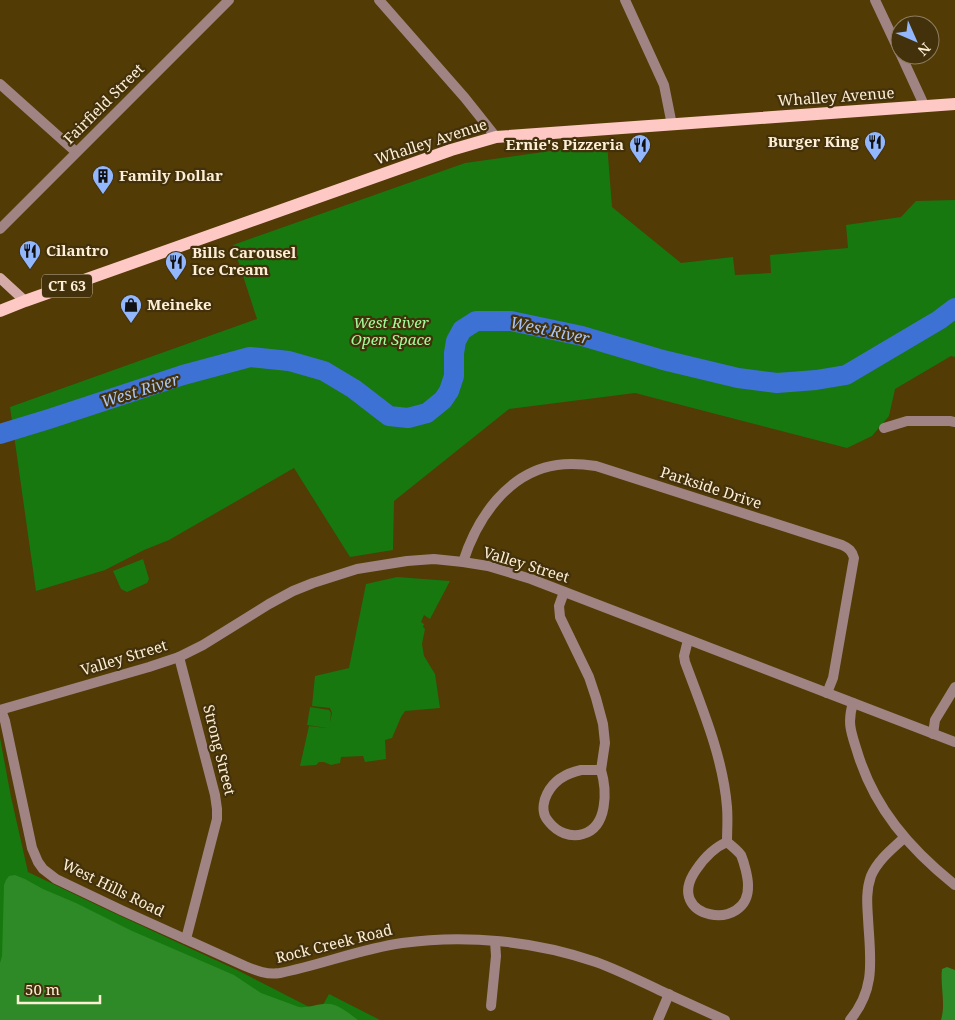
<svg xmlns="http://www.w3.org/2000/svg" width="955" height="1020" font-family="'Noto Serif',serif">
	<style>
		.green { fill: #16780e }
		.forest { fill: #2d8a26 }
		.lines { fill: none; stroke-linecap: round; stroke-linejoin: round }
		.river { stroke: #3e71d4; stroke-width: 20 }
		.minor { stroke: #9f8483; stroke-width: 10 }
		.tertiary { stroke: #9f8483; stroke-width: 10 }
		.secondary { stroke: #d4aba8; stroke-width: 10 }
		.primary { stroke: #fec8c5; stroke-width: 12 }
		.labels { text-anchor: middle; stroke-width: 4.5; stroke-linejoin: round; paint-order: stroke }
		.shield { fill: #43310c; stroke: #c5b699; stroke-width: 1 }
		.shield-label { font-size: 14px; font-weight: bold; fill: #fdefd6 }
		.street-label { font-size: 15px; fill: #fdefd6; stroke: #43310c }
		.poi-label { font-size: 15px; font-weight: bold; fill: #fdefd6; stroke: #43310c; text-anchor: start }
		.park-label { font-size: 15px; font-style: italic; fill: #a4fb9b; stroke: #43310c }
		.water-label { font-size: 16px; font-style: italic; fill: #a9c5f6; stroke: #43310c }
	</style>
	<rect width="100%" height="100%" fill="#523b05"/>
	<g class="green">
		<polygon points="607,143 612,207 681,263 733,257 735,275 771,273 770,255 848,248 846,225 901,217 916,201 955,200 955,357 951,356 895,389 889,416 872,436 847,448 635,393 509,409 394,501 393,550 350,557 294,468 169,540 144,550 105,570 36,591 10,407 257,319 233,245 465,163"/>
		<polygon points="143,559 149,579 147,583 127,592 121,589 113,571"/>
		<polygon points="397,577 450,581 430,619 424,615 421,622 424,624 423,627 425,629 422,644 424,656 435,674 440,708 405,711 401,717 392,738 385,740 386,759 365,762 363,756 341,757 340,763 331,765 324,762 319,762 316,765 300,766 309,726 326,728 327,728 307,725 310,707 329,710 331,713 330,722 332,713 330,708 312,706 315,676 349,668 366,584"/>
		<polygon points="0,738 11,797 28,872 101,907 237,970 319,1012 329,994 380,1020 0,1020"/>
	</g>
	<g class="forest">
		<path d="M15 875 25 879 43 889 76 903 130 930 234 975 261 993 299 1007C307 1008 314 1005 323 1004 337 1002 348 1013 358 1020H0V963L2 956 4 885 6 880 9 876Z"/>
		<path d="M947 967 955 970V1020H941C946 1004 940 986 942 969Z"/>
	</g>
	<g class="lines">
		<polyline class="river" points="0,434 49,419 183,375 250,357 289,361 324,371 354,389 389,416 408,418 427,413 443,400 449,391 454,376 454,353 456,341 462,330 476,321 511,321 582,336 663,360 738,378 777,383 816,380 846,375 939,320 955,308"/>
		<g class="minor">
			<polyline points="379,0 465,98 496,137"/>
			<polyline points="625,0 664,85 672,125"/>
			<polyline points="875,0 900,53"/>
			<polyline points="901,55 925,107"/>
			<polyline points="0,84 76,152"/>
			<polyline points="0,229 229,0"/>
			<polyline points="884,428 907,421 950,421 955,422"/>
			<path d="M463 562C477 518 508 472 557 465 570 463 583 464 596 466L842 545C849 548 852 551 854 558L833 678 827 693"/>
			<polyline points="564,592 559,606 560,617 589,677 596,698 603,724 605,743 601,770"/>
			<path d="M688 640 684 656 685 662C702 708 723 757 727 807 728 819 727 831 727 842"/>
			<polyline points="179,657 215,795 217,809 217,819 186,939"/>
			<path d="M853 703C847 723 851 732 857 751 874 808 910 849 955 885"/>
			<path d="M1 710 5 721 32 848 38 862 43 869 56 879 121 910 245 966C257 971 267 975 280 973 321 965 360 949 402 943 466 934 535 941 596 962 618 970 638 980 659 990 681 1000 703 1010 725 1020"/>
			<polyline points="933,734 935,720 955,687"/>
			<path d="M581 770H601C607 790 608 827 583 834 570 838 557 832 549 822 549 822 545 817 545 816 542 809 544 800 547 794 554 780 567 773 581 770Z"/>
			<path d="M727 842C732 846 737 850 741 855 744 862 748 877 748 885 750 934 662 919 696 870 704 858 713 848 727 842Z"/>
			<polyline points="491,1006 496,956 495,941"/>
			<polyline points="658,1020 669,994"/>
			<path d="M850 1020C877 988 870 957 868 918 867 903 866 890 871 876 878 860 892 849 904 838"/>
		</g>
		<polyline class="tertiary" points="0,710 149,667 179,657 203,645 269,604 293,591 313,583 357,569 407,561 434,559 463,562 488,566 531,579 955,742"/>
		<polyline class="secondary" points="0,278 25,301"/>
		<polyline class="primary" points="0,311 25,301 451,150 496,137 955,104"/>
	</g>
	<defs>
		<g id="restaurant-pin" transform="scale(1.125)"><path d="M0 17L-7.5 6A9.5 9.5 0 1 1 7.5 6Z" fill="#92b7fd" stroke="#43310c"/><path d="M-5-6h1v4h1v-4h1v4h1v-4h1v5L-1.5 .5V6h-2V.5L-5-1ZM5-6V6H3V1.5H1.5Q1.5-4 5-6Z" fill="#111"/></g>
		<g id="building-pin" transform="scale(1.125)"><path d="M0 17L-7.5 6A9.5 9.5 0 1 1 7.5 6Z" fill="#92b7fd" stroke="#43310c"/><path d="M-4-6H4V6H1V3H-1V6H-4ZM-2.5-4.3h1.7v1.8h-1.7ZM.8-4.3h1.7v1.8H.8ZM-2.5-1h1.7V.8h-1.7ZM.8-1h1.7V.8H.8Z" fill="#111"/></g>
		<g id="shop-pin" transform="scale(1.125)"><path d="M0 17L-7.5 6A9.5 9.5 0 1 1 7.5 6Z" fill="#92b7fd" stroke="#43310c"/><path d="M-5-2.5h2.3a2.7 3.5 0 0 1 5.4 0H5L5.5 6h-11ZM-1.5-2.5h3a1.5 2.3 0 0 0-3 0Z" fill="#111"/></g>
	</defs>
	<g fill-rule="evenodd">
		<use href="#restaurant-pin" x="875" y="142"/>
		<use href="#restaurant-pin" x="640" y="145"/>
		<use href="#building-pin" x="103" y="176"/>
		<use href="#restaurant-pin" x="30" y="251"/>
		<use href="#restaurant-pin" x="176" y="262"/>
		<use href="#shop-pin" x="131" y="305"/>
	</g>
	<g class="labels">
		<rect class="shield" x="42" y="274.5" width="50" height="23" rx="4"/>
		<g class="shield-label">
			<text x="67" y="291">CT 63</text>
		</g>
		<g class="street-label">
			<text transform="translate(836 97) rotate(-4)" y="5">Whalley Avenue</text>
			<text transform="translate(104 104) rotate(-45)" y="5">Fairfield Street</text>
			<text transform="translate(431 142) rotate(-18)" y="5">Whalley Avenue</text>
			<text transform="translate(711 488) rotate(18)" y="5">Parkside Drive</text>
			<text transform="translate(526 565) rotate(17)" y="5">Valley Street</text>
			<text transform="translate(124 658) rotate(-17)" y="5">Valley Street</text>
			<text transform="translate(219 750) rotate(76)" y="5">Strong Street</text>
			<text transform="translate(113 888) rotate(26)" y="5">West Hills Road</text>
			<text transform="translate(334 944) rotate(-14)" y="5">Rock Creek Road</text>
		</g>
		<g class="poi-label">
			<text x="859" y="147" text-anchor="end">Burger King</text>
			<text x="624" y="150" text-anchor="end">Ernie's Pizzeria</text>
			<text x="119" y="181">Family Dollar</text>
			<text x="46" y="256">Cilantro</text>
			<text x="192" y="258">Bills Carousel<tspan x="192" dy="17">Ice Cream</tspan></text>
			<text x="147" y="310">Meineke</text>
		</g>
		<g class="park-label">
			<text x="391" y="328">West River<tspan x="391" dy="17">Open Space</tspan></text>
		</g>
		<g class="water-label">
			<text transform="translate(550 330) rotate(12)" y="6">West River</text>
			<text transform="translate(140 390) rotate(-17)" y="6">West River</text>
		</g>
	</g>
	<g transform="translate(915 40) rotate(135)"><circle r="24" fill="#43310c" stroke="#8d7d5d"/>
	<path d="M0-4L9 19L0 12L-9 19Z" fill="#92b7fd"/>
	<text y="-8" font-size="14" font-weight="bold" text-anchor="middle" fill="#fdefd6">N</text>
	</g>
	<path d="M18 995v8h82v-8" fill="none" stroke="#fdefd6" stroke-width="2.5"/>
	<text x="25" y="995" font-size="15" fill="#fdefd6" stroke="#43310c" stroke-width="4" paint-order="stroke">50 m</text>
</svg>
